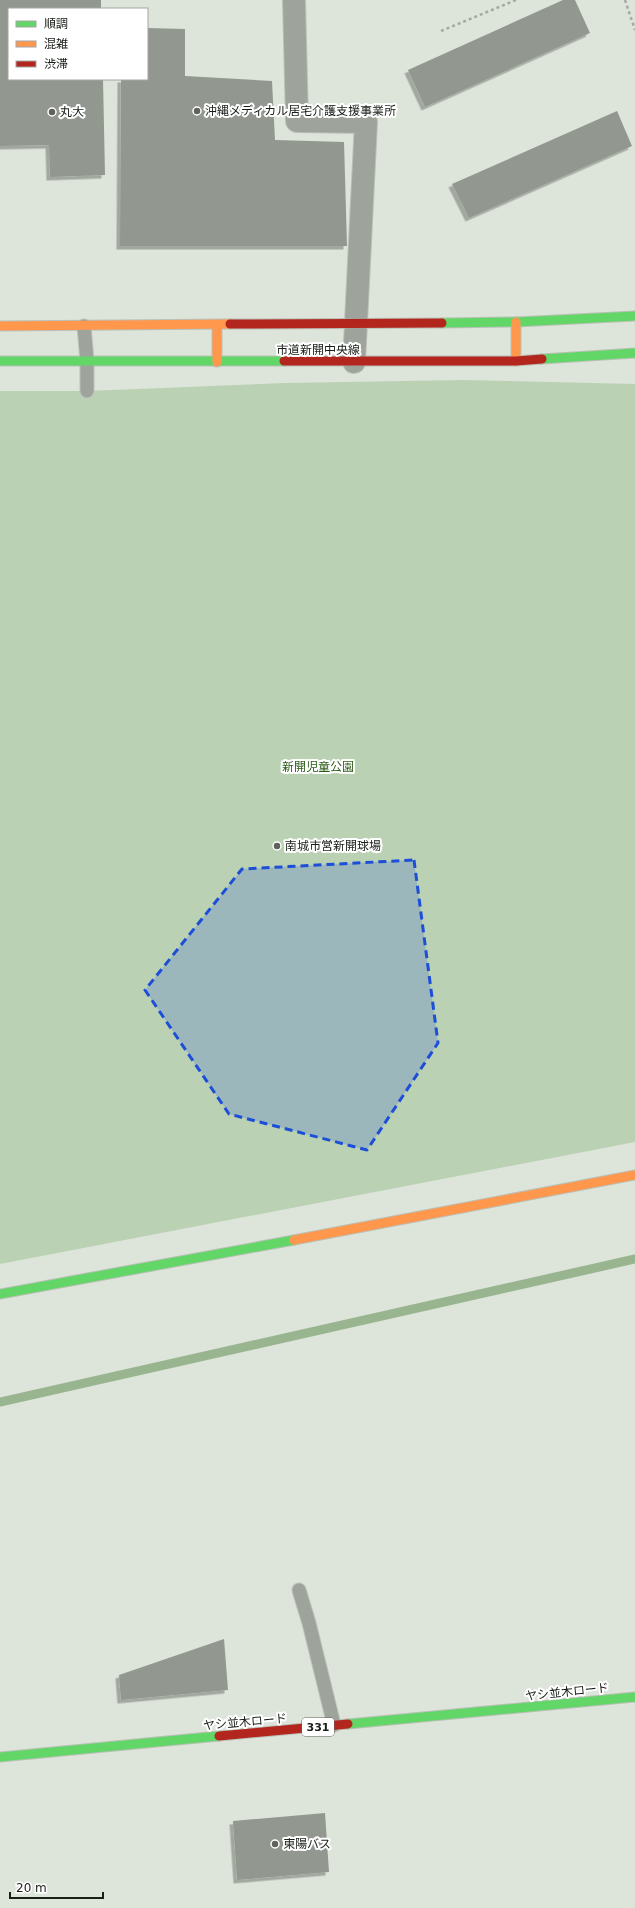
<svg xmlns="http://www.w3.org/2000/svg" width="635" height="1908" font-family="'DejaVu Sans','Noto Sans JP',sans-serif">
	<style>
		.green { fill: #bbd1b4 }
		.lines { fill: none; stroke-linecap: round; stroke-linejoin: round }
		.stream { stroke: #99b58f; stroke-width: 9 }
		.building { fill: #929790; filter: url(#shadow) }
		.lane-casing { stroke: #bbc0b8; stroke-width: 15 }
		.street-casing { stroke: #bbc0b8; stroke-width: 24 }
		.fast-casing { stroke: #bbc0b8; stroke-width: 11 }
		.slow-casing { stroke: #bbc0b8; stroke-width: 11 }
		.jam-casing { stroke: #bbc0b8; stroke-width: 11 }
		.path { stroke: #a5a9a3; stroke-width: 2.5; stroke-dasharray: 3 3; stroke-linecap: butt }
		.lane { stroke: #9ea39c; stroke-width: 13 }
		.street { stroke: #9ea39c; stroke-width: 22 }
		.fast { stroke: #63d668; stroke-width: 9 }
		.slow { stroke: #ff974d; stroke-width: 9 }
		.jam { stroke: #b3261e; stroke-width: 9 }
		.marked { fill: #1d4ed8; fill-opacity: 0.2; stroke: #1d4ed8; stroke-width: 3; stroke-dasharray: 8 5; stroke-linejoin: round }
		.poi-dot { fill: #5e635c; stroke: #fff; stroke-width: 1.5 }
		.labels { text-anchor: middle; stroke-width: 4; stroke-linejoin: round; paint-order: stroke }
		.shield { fill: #fff; stroke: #5e625d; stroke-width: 1 }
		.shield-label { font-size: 11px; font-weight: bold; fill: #191e18 }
		.poi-label { font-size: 12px; fill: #191e18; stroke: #fff; text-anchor: start }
		.street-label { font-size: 12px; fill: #191e18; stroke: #fff }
		.park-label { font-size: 12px; fill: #2d5d19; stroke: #fff }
	</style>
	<defs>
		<filter id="shadow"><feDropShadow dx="-3.5" dy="3.5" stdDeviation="0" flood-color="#0004"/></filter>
	</defs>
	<rect width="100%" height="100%" fill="#dde4da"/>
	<polygon class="green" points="463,380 635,384 635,1142 0,1264 0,391 87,391 285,383"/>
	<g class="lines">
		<polyline class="stream" points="0,1402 635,1259"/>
	</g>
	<g class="building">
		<polygon points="0,0 101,0 101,9 9,9 9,79 103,79 105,175 50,177 49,145 0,146"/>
		<polygon points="563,0 575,0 590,33 425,107 408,70"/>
		<polygon points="147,28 185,29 185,76 272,81 275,140 344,142 347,246 120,246 121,79 147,79"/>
		<polygon points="617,111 632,146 469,218 452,184"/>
		<polygon points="224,1639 228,1690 121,1700 119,1675"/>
		<polygon points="325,1813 329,1872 237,1880 233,1821"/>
	</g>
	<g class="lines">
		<g class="lane-casing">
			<g id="lane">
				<polyline points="84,326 87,361 87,391"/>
				<polyline points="299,1590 309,1623 334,1725"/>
			</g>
		</g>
		<g class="street-casing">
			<polyline id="street" points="294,0 297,121 366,122 354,362"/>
		</g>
		<g class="fast-casing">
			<g id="fast">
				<polyline points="442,323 516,322 635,316"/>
				<polyline points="542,359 635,353"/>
				<polyline points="0,361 284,361"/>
				<polyline points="0,1294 294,1240"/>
				<polyline points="348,1724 635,1697"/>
				<polyline points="0,1757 219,1736"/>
			</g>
		</g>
		<g class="slow-casing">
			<g id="slow">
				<polyline points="516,322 516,361"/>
				<polyline points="217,325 217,362"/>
				<polyline points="0,326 230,324"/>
				<polyline points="294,1240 635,1175"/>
			</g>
		</g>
		<g class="jam-casing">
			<g id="jam">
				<polyline points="230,324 442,323"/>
				<polyline points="284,361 516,361 542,359"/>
				<polyline points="219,1736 348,1724"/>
			</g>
		</g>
		<g class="path">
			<polyline points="625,0 635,30"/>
			<polyline points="441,31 516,0"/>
		</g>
		<use href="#lane" class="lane"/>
		<use href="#street" class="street"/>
		<use href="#fast" class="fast"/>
		<use href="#slow" class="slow"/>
		<use href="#jam" class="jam"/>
	</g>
	<path class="marked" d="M414 860 438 1043 367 1150 229 1114 145 990 242 869Z"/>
	<g class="poi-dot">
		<circle cx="197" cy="111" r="4"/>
		<circle cx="52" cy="112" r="4"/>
		<circle cx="277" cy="846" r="4"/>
		<circle cx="275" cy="1844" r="4"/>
	</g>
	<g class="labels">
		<rect class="shield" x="302" y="1718" width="32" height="18" rx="3"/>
		<g class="shield-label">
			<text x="318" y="1731">331</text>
		</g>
		<g class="poi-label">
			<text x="205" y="115">沖縄メディカル居宅介護支援事業所</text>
			<text x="60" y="116">丸大</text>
			<text x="285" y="850">南城市営新開球場</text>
			<text x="283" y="1848">東陽バス</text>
		</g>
		<g class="street-label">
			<text x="318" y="354">市道新開中央線</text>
			<text transform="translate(567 1692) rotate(-6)" y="4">ヤシ並木ロード</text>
			<text transform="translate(245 1722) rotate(-5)" y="4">ヤシ並木ロード</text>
		</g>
		<g class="park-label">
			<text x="318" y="771">新開児童公園</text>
		</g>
	</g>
	<rect x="8" y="8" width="140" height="72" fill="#ffffff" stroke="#a3a5a3"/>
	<rect x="16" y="21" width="20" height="6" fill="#63d668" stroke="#a3a5a3"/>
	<text x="44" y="28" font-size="12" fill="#191e18">順調</text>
	<rect x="16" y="41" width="20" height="6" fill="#ff974d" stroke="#a3a5a3"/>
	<text x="44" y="48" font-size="12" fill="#191e18">混雑</text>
	<rect x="16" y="61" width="20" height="6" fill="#b3261e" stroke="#a3a5a3"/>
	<text x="44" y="68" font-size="12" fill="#191e18">渋滞</text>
	<path d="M10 1892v6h93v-6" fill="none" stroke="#191e18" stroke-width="2"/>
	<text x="16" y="1892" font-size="12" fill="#191e18" stroke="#ffffff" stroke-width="3" paint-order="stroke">20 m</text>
</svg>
